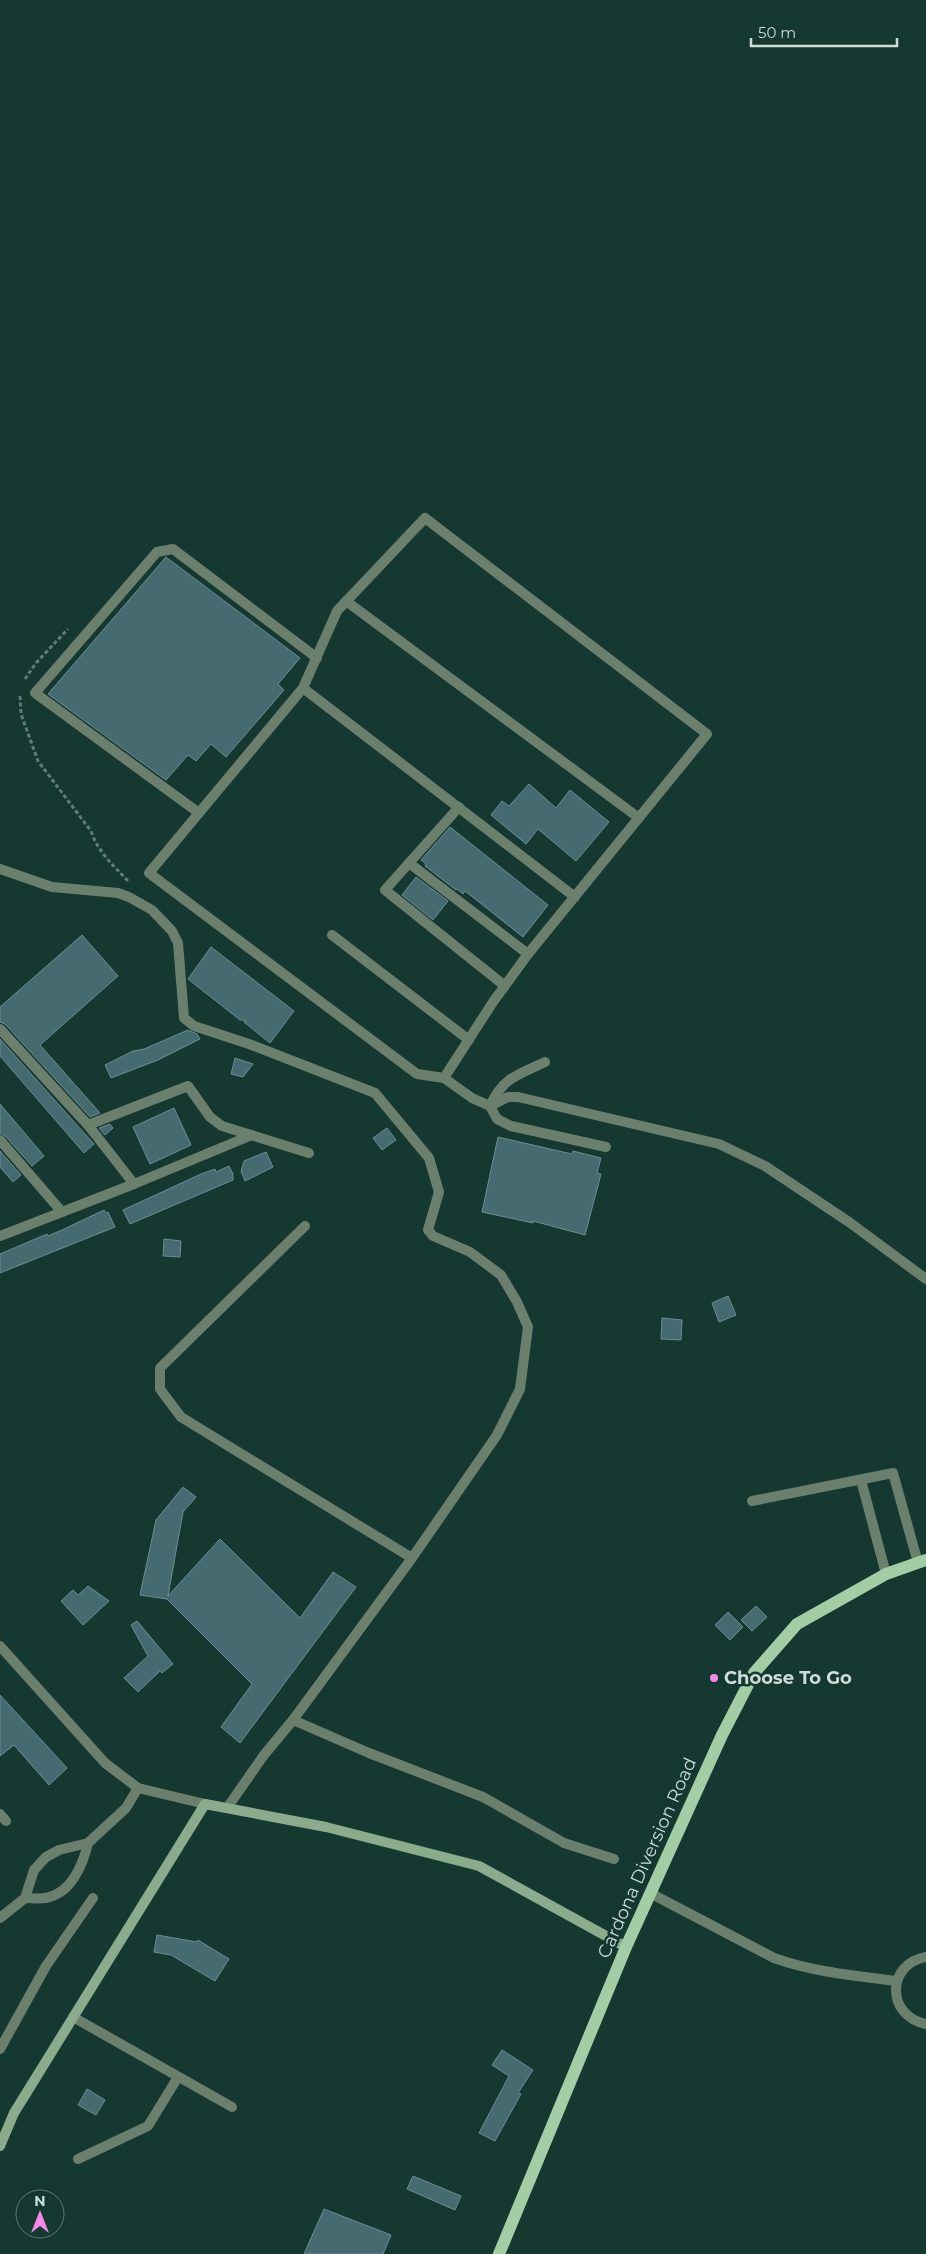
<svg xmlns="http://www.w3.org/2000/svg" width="926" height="2254" font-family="Montserrat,sans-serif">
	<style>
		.building { fill: #456a70; stroke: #698f95 }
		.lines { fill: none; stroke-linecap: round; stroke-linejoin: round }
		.path { stroke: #607c76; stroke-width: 3; stroke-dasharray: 4 2.5; stroke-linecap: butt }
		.lane { stroke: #6b806c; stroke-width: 10 }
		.street { stroke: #6b806c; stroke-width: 10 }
		.secondary { stroke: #8bac8c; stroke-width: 10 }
		.primary { stroke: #a3cea5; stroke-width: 12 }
		.poi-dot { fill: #f888ea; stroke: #153831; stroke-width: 2 }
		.labels { text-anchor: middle; stroke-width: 5; stroke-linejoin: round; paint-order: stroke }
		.poi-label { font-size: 18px; font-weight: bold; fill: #cbded8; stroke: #153831; text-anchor: start }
		.street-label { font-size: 18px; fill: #cbded8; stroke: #153831 }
	</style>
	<rect width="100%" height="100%" fill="#153831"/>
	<g class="building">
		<polygon points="166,557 300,658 278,684 284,690 226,757 211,744 196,761 188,755 166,780 48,694"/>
		<polygon points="529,784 556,808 570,790 609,822 576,861 538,829 526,844 491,815 502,801 509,806"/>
		<polygon points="450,827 548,905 523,937 465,891 463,894 457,889 456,890 425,866 426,864 421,860"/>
		<polygon points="416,877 448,901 433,920 402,895"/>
		<polygon points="82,935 118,976 40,1045 100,1113 90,1117 5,1024 0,1022 0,1007"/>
		<polygon points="211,947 294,1011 270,1043 244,1022 245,1020 240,1020 188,979"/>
		<polygon points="188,1030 197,1034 200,1039 158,1060 111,1078 105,1065 133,1051 144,1049"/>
		<polygon points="0,1039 94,1144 84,1153 0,1056"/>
		<polygon points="235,1058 253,1064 243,1077 231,1074"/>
		<polygon points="0,1104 44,1156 32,1166 5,1136 0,1133"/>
		<polygon points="174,1108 191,1145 150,1164 133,1127"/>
		<polygon points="110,1124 113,1128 105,1135 99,1128"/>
		<polygon points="387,1128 396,1140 382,1150 373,1138"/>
		<polygon points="498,1137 572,1154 573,1151 601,1158 597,1173 601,1174 585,1235 533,1221 533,1223 482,1212"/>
		<polygon points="0,1151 21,1175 13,1182 0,1167"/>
		<polygon points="266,1152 273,1167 245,1181 241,1171 244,1161"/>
		<polygon points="229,1166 233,1174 233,1180 130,1224 123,1210 201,1174 215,1169 216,1172"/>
		<polygon points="104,1210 106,1213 108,1212 115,1227 0,1273 0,1254 47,1234 48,1236 62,1230"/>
		<polygon points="164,1239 181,1241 180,1257 163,1256"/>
		<polygon points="728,1296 736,1315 719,1322 712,1303"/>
		<polygon points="662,1318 682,1320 681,1340 661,1339"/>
		<polygon points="183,1487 196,1497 183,1512 168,1596 220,1539 300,1618 333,1572 356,1587 240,1743 221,1727 252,1684 167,1599 140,1595 156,1520"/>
		<polygon points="88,1586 109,1601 83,1625 61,1601 73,1590 78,1595"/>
		<polygon points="756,1606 767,1617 752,1631 741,1620"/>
		<polygon points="728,1612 743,1627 730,1640 715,1625"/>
		<polygon points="137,1621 173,1664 162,1673 160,1671 138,1692 124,1678 148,1656 131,1625"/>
		<polygon points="0,1695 67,1768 49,1785 14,1745 0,1756"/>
		<polygon points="157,1935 197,1942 198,1940 229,1959 215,1981 171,1955 154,1952"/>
		<polygon points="502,2050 533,2070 518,2093 521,2094 495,2141 479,2133 509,2076 492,2065"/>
		<polygon points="87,2089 105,2100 96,2115 78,2105"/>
		<polygon points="413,2176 461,2196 455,2210 407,2189"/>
		<polygon points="324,2209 391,2235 383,2254 304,2254"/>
	</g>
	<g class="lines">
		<g class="path">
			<polyline points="25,679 36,663 68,629"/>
			<path d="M20 696 21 714 38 761 91 831C98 852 113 865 128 881"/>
		</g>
		<g class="lane">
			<polyline points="346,601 639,818"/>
			<polyline points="303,688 575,897"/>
			<polyline points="459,807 385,890 505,986"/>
			<polyline points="199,813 35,693 157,552 173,549 317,658"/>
			<polyline points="409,863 528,954"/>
			<polyline points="332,935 469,1040"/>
			<path d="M490 1106C503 1077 518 1075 545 1062"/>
			<polyline points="305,1226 160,1368 160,1389 181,1417 412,1558"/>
			<polyline points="861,1480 886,1574"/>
			<polyline points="752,1501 893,1473 918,1563"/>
			<polyline points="73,2017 232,2107"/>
			<polyline points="78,2159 148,2126 178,2077"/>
		</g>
		<g class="street">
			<polyline points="0,869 52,887 118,893 129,897 152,910 172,931 178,943 184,1018 194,1026 249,1044 375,1093 429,1158 439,1192 428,1230 433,1236 470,1252 501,1275 517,1302 528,1327 520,1389 497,1435 412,1558 293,1720 264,1755 227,1808"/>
			<polyline points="0,1029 88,1125 134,1184"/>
			<polyline points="444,1078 493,1002 528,954 707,734 425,518 337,611 303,688 149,873 417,1074 444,1078 472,1098 490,1106 497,1119 511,1126 606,1147"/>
			<polyline points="490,1106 508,1097 518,1097 719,1144 765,1166 849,1222 926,1279"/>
			<polyline points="88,1125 188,1086 210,1117 222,1126 309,1153"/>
			<polyline points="0,1140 62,1212"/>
			<polyline points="0,1236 134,1184 252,1135"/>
			<polyline points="0,1646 105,1763 138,1788 205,1804"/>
			<polyline points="293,1720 369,1753 483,1797 564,1843 614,1859"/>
			<polyline points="0,1814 6,1821"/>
			<path d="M650 1893 774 1958C813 1972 856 1976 897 1981"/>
			<path d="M25 1898C31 1898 39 1899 45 1898 71 1894 83 1865 88 1843"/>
			<polyline points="0,1918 25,1898 34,1870 46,1857 59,1850 88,1843 126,1808 138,1788"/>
			<path d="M926 1957C886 1964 886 2016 926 2024"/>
			<polyline points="0,2049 46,1966 93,1898"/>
		</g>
		<polyline class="secondary" points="0,2146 14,2113 205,1804 326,1827 479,1866 626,1947"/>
		<polyline class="primary" points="499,2254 626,1947 722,1735 754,1673 797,1624 886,1574 926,1560"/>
	</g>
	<circle class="poi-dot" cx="714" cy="1678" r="5"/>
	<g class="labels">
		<g class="poi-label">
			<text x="724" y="1684">Choose To Go</text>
		</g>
		<g class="street-label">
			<text transform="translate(647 1858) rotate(-66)" y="6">Cardona Diversion Road</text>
		</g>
	</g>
	<g transform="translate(40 2214)"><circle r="24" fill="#153831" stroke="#5e7a74"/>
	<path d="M0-4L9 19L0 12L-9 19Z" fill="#f888ea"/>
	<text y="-8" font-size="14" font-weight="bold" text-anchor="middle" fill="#cbded8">N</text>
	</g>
	<path d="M751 38v8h146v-8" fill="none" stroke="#cbded8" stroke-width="2.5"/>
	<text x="758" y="38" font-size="15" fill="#cbded8" stroke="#153831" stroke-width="4" paint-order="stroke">50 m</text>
</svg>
